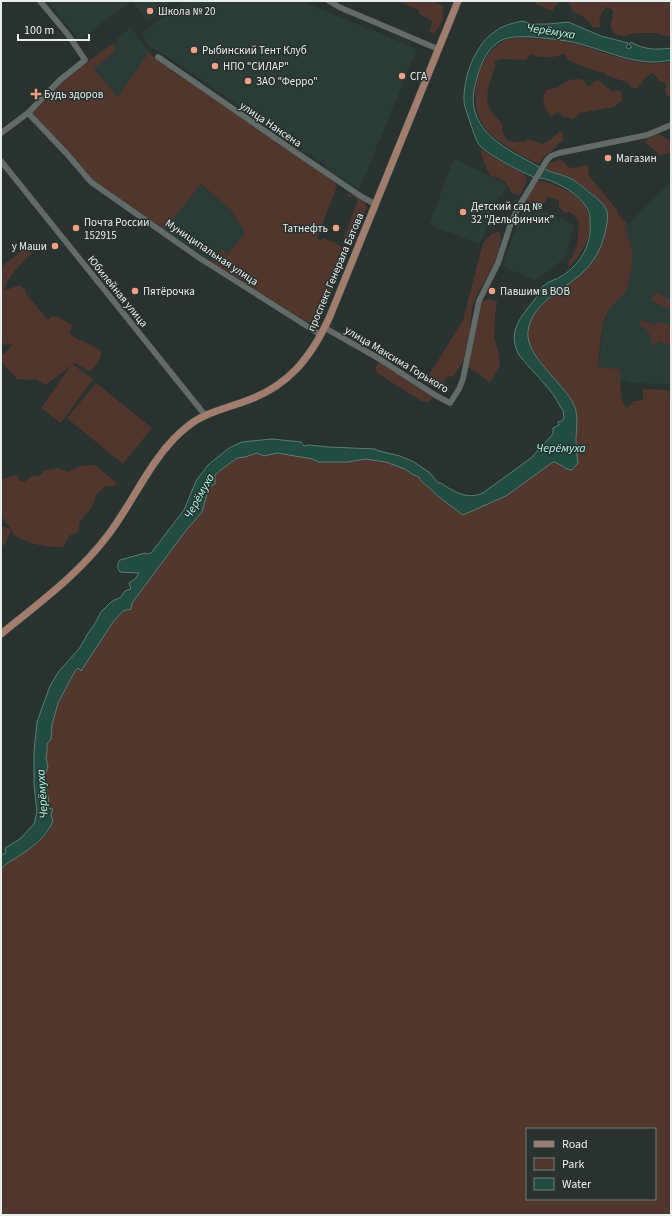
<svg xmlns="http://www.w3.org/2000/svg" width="672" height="1216" font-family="'Source Sans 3',sans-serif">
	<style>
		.built { fill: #2b3c37 }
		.green { fill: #51362d; fill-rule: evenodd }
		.water { fill: #214c41; stroke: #5c7c74 }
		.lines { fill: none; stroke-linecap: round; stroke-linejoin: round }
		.minor-casing { stroke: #444d4a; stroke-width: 6 }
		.major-casing { stroke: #444d4a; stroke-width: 8 }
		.minor { stroke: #616c68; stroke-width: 5.5 }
		.major { stroke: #a27c6d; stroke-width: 7 }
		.poi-dot { fill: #f39f84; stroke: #28322f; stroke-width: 1.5 }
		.labels { text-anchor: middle; stroke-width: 3; stroke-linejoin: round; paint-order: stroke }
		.poi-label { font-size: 11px; fill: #e7edeb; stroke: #28322f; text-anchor: start }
		.street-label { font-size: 11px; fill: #e7edeb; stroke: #28322f }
		.water-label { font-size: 12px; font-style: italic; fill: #a9f6e1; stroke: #28322f }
	</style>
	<rect width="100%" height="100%" fill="#28322f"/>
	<g class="built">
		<polygon points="48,1 131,1 79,40"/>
		<polygon points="132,1 173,1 148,21"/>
		<polygon points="184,1 301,1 417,49 360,188 357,189 325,168 326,166 306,152 304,154 299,151 302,147 272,129 165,55 150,47 141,34"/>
		<polygon points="131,28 149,52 118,98 94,68 114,52 117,38"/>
		<polygon points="454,158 507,185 502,196 499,195 480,244 429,225"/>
		<polygon points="670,182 671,384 629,383 629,381 619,381 620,369 598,367 602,335 602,326 606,318 606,314 631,245 625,226 627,224 628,225"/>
		<polygon points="200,184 230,209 245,233 227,254 211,262 164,230"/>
		<polygon points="525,204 564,219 574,225 565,258 535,280 502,266"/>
	</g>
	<g class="green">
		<polygon points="398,1 436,1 436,3 444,6 442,12 444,18 435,33 429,32 433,21 419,14 419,10"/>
		<polygon points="534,1 559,1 552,11 536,4"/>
		<path d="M569 1H671V36L670 37 655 33H635L624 36 614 34 610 25 612 20 613 10 607 7C600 13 599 18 600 27H593L583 16 572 11Z"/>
		<path d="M521 38C534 39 548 38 561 41 598 47 632 69 671 62V97L666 95 665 88 667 86 664 82H660L653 73C647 75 641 82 638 88H633L627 82 613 78 611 76H607L604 73 589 69 568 60 564 53C556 59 538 58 530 54L526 60 501 59 495 61V66C491 82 481 97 493 114 495 117 499 119 501 123 503 126 502 131 504 135 508 146 517 140 525 142L528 139 542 144 550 140 560 131 563 134V141C556 144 556 148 551 152 545 155 543 159 538 164 519 153 497 144 484 126 466 100 478 53 506 40 510 38 516 38 521 38Z"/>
		<path d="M115 44 114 52 94 69 118 97 149 52 157 60 333 179 337 186 317 238 321 240 323 238C332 242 347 245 347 257L317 320 313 322H307L211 262 222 249 227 254 245 233 230 209 201 184 164 230 92 181 30 113 61 82 110 45Z"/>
		<path d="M577 79 584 80 587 86 589 87 593 82 598 80 612 91H620L623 100 614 107 580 113 573 119 563 117 558 112 551 117C545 108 540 100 546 90L556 88 569 80Z"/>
		<polygon points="659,134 670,141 671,153 660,155 645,142 651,136"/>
		<path d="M481 150 524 174 527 181 520 195 513 194 505 182 490 175C486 168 482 158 481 150Z"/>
		<path d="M560 160 564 162 569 168 579 167 585 165 588 167 589 176 618 211V214L627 224 625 226C632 247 635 259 629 280 628 284 627 289 625 292 620 300 611 305 607 313 600 326 600 351 598 367L620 369 621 397 626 408 631 405 633 401 643 400V389L669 390V398H671V1215H1V869C13 853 71 835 46 806L48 796 46 790 45 776 48 766 46 758 47 752V744L51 739 52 725 58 703 75 671 78 668 81 671 113 622 123 611 131 609 132 603 187 529 201 512 209 487 215 475 222 469 237 458 245 457 257 453 264 456 277 453 313 459 318 462H348L365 459 386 462 405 469 412 474 419 477C422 485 431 487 435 494L463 515 506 496 553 462H556L566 469C569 460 575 450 576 441 579 420 575 402 562 387 559 384 556 382 553 379 548 373 545 367 540 361 535 354 528 345 527 335 525 306 574 284 590 264 599 254 601 241 605 228 607 224 608 219 607 214 605 201 580 183 568 177 561 174 552 172 545 170L549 163ZM527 1129H655V1199H527Z"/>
		<path d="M537 180C553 183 581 194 587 210 595 232 584 252 569 267L568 265 569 259 572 258 574 251 577 247 579 223 576 217 569 212 565 213 559 207V200L546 197V202L541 205 531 204 526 200Z"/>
		<polygon points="348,193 364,201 367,207 353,243 350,244 344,241 343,239 358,200 353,196 348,197"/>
		<path d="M500 231C504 257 484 278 474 302 471 310 471 320 470 329 468 346 465 363 453 377L448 376 444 380 445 384 449 387 448 389 442 392 416 378 417 373 419 371 429 375 463 320 483 243 491 234Z"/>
		<path d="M34 241 37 246C35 252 28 256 24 261 15 270 7 279 4 291L19 285 26 290V294L48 320 52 316 58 317 72 325 69 334C80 341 92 344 102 352 99 361 97 367 89 371L74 363 46 385 35 379 28 380 17 379 1 361V355L6 352 13 344 5 345 1 343V267Z"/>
		<polygon points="656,293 671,300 671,310 650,300"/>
		<path d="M488 299 497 301 495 317 494 337 498 352 500 366 490 383C482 375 475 373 468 367L480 310 483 301Z"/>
		<path d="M641 320 655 325 660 322 671 325V345L670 346 659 341 656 345H652C652 337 649 334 645 327H639Z"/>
		<polygon points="380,361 433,396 432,399 428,402 421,401 377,373 375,367"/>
		<polygon points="72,364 93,379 61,423 41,408"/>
		<polygon points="96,383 152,428 123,464 67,418"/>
		<path d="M95 465 117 483 115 486H106L96 495 92 507 79 523V530L77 533 70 535 63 547C48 548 30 544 17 537 14 536 13 532 11 530L5 544 1 547V526L11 529 1 516V479L16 475 19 480 24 482 32 476H38L42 474 43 471 58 468 68 472 80 466Z"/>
	</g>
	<path class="water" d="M522 21 532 24H549L568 22 601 36 628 43V44L626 47 628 49 632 47 629 44 631 42C644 50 657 50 671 48V60C641 67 615 54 587 46 569 40 551 39 533 37 525 37 516 36 508 38 486 43 478 71 474 90 468 125 497 144 523 158 531 162 538 167 546 170 553 173 560 174 567 177 575 180 583 187 590 193 597 198 605 204 607 212 609 219 606 226 605 233 601 249 594 262 582 273 564 290 536 300 529 326 520 354 564 382 574 405 579 416 576 429 576 441 576 448 577 455 578 463L572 470C562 469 561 463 553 462L506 496 463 515 435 494C431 487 422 485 419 477L412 474 405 469 386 462 365 459 348 462H318L313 459 277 453 264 456 257 453 245 457 237 458 222 469 215 475V484L209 487 202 512 187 529 132 603 131 609 123 611 113 622 81 671 78 668 75 671 58 703 52 725 51 739 47 744V752L46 758 48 766 45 776 46 790 49 800 46 806 48 808 53 809 51 815 53 821C46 838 31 848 16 858 11 861 5 864 1 869V855L6 853 5 848 20 839 34 824 37 812 34 785V751L37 722 50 686 59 671 79 649 85 639 88 633 93 627 101 612 111 602 121 597 125 591 131 589 129 583 136 578 139 573 120 572C117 568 117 564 120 560L145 553 148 554 151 553 184 510 196 481 208 465 229 448 242 442 272 439 301 442 304 446 309 445 328 447 375 449 379 451 400 456 414 462 430 473 438 483H441C454 492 467 500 483 493L531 458 553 434V428L559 425 558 422 561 421 564 419 563 410 561 408C552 388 533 373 519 355 505 329 525 313 539 294 540 291 541 289 543 286 548 281 556 280 562 276 580 264 592 245 590 223 590 218 590 212 587 208 579 194 560 184 546 179 542 178 538 178 534 177 523 173 489 155 481 147 475 140 473 130 470 122 468 115 465 109 464 102 463 76 475 44 497 30 504 25 514 23 522 21Z"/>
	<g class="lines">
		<g class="minor-casing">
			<g id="minor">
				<polyline points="329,1 339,7 438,49"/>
				<polyline points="158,57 297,153 362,197 375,204"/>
				<polyline points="28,113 67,154 91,182 198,257 321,335"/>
				<polyline points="1,133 28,113 60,80 85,60 69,36 40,1"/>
				<polyline points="1,161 205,415"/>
				<polyline points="325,328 378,358 435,395 450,403 459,389 463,379 479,301 498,263 511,223 518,208 547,160 551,156 559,153 647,135 671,125"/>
			</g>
		</g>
		<g class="major-casing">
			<path id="major" d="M1 634C39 603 78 575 108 535 135 500 152 454 188 426 204 413 224 409 243 402 288 387 311 358 330 316L458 1"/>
		</g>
		<use href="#minor" class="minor"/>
		<use href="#major" class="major"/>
	</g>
	<g class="poi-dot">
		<circle cx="150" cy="11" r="4"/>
		<circle cx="194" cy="50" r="4"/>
		<circle cx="215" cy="66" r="4"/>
		<circle cx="402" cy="76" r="4"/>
		<circle cx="248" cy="81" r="4"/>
		<path d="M34 88h4v4h4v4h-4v4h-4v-4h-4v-4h4z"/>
		<circle cx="608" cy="158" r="4"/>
		<circle cx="463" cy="212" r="4"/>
		<circle cx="76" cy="228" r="4"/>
		<circle cx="336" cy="228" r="4"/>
		<circle cx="55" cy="246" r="4"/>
		<circle cx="135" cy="291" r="4"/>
		<circle cx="492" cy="291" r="4"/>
	</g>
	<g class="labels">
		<g class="poi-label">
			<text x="158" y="15">Школа № 20</text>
			<text x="202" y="54">Рыбинский Тент Клуб</text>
			<text x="223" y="70">НПО "СИЛАР"</text>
			<text x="410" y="80">СГА</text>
			<text x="256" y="85">ЗАО "Ферро"</text>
			<text x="44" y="98">Будь здоров</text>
			<text x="616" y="162">Магазин</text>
			<text x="471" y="210">Детский сад №<tspan x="471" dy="13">32 "Дельфинчик"</tspan></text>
			<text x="84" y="226">Почта России<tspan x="84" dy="13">152915</tspan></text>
			<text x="328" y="232" text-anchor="end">Татнефть</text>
			<text x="47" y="250" text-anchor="end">у Маши</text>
			<text x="143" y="295">Пятёрочка</text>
			<text x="500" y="295">Павшим в ВОВ</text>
		</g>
		<g class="street-label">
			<text transform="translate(271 124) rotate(34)" y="4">улица Нансена</text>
			<text transform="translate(212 252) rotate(34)" y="4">Муниципальная улица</text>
			<text transform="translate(335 272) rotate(-67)" y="4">проспект Генерала Батова</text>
			<text transform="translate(118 291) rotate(51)" y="4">Юбилейная улица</text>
			<text transform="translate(397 359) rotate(31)" y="4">улица Максима Горького</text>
		</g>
		<g class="water-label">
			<text transform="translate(551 31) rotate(9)" y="4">Черёмуха</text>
			<text x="561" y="452">Черёмуха</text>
			<text transform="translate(199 496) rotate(-61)" y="4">Черёмуха</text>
			<text transform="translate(42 794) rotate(-94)" y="4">Черёмуха</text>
		</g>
	</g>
	<rect width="672" height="1216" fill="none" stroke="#e7edeb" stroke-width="4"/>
	<rect x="526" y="1128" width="130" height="72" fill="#28322f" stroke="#747d7a"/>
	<rect x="534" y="1141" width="20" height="6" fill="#a27c6d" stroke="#747d7a"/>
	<text x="562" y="1148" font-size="12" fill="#e7edeb">Road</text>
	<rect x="534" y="1158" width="20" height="12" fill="#51362d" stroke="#747d7a"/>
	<text x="562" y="1168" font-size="12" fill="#e7edeb">Park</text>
	<rect x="534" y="1178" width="20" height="12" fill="#214c41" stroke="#747d7a"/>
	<text x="562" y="1188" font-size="12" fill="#e7edeb">Water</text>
	<path d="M18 34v6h71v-6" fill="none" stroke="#e7edeb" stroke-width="2"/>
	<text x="24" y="34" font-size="12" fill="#e7edeb" stroke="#28322f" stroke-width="3" paint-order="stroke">100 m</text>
</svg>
